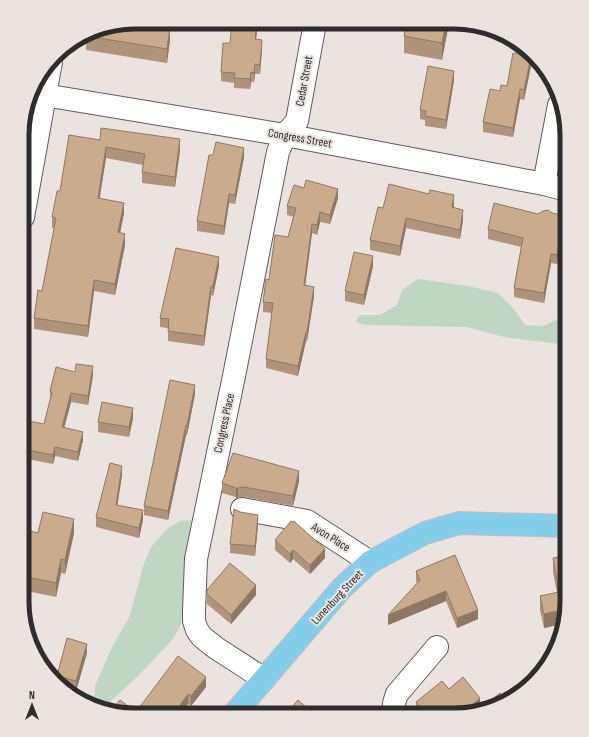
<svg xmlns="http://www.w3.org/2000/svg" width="589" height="737" font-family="'Sofia Sans Condensed',sans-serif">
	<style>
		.green { fill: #bfd6c5 }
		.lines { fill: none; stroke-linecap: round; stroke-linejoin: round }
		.street-casing { stroke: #625b58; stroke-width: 24 }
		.primary-casing { stroke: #c1c0bf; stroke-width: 24 }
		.street { stroke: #fff; stroke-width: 22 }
		.primary { stroke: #85ceeb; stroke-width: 22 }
		.wall { fill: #af937a }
		.shaded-wall { fill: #8e7863 }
		.building { fill: #cbab8e; stroke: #8e7863 }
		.labels { text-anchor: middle; stroke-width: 4; stroke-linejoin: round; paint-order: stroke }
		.street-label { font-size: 12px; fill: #2f2d2b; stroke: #ebe3df }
		.rim { fill: none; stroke: #2f2d2b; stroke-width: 5 }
	</style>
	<rect width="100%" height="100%" fill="#ebe3df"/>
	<g class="green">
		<polygon points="418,279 468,286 498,293 514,309 525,325 543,326 567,315 567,345 504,337 467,327 367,325 358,323 356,321 360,315 380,315 397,305 402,290"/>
		<polygon points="191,520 181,624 173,639 140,674 109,703 106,707 95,704 95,686 112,647 129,618 144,564 151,547 167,529 180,521"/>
	</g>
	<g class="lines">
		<g class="street-casing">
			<g id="street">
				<polyline points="32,93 285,135 544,184 567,190"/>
				<polyline points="544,184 559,105"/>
				<polyline points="23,217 51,62"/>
				<polyline points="242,509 307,521 370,562"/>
				<polyline points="264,679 216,648 202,637 197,630 194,621 194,611 196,559 235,371 278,152 285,135 297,121 315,23"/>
				<path d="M396 715C392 707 394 702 397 694L437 647"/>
			</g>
		</g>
		<g class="primary-casing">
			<polyline id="primary" points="233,715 247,699 342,588 370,562 425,533 459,523 567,526"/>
		</g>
		<use href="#street" class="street"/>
		<use href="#primary" class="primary"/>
	</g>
	<g class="wall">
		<polygon points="406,23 449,23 442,60 404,53 404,36"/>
		<polygon points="257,31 256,39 262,49 260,74 255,74 254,82 251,82 250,89 234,88 234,83 221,81 221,72 230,43"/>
		<polygon points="86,35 170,40 167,63 86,50"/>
		<polygon points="531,66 524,100 520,99 513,137 483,132 483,122 500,91"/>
		<polygon points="454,80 446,129 425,126 425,120 420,119 420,110"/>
		<polygon points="100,140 180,150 175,187 142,183 142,172 143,165 106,158 99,199 124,213 120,233 125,245 115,295 94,291 88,337 34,329 34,318 42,291 54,228 52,228 52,217 60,191"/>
		<polygon points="213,155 244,157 235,204 229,203 224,235 197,231 197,221"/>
		<polygon points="338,198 330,224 320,222 317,235 312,233 305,285 314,296 307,341 306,341 298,376 266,368 266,359 272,313 263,312 263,302 269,280 288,237 294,217 287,215 287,206"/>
		<polygon points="454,204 454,208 463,220 460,239 406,228 400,256 370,250 370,240 383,208"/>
		<polygon points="552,213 567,216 567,257 559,255 557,264 551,263 544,303 514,297 514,288 521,247 488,239 488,229 538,214"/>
		<polygon points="219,266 213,296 211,295 204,346 168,341 168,328 160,327 160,318"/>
		<polygon points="373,266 364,305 345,301 345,291"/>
		<polygon points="75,372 93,375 88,405 71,402 64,428 83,440 78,461 55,456 53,464 22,458 22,423 44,424 50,400 50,391"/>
		<polygon points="195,394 187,435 186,435 168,520 144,515 144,506"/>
		<polygon points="133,418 129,437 98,432 98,422"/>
		<polygon points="122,475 117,505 143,520 139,538 96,527 96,517"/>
		<polygon points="299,481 293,506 244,497 238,497 236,499 236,497 222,493 222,483"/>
		<polygon points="258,525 255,556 230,553 230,544"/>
		<polygon points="74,533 65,574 61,573 56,597 22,590 22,572"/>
		<polygon points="275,540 325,558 310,574 293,559 290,563 275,550"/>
		<polygon points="455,555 478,619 457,628 446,601 388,625 417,583 416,581 416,571"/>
		<polygon points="553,558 567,609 562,624 544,628 540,610 540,596 557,593 553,572"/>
		<polygon points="207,590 256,595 231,624 207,604"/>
		<polygon points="87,653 76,691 65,688 57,679 57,676"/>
		<polygon points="206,687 191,706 188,704 180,715 128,715"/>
		<polygon points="449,689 480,708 461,715 419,715 416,712 416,702"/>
	</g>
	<g class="shaded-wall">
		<polygon points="257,22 257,31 255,49 255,39"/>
		<polygon points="446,23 449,23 442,60 442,43"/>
		<polygon points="170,27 170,40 167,63 167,49"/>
		<polygon points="262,40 262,49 260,74 260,65"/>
		<polygon points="531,56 531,66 524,100 524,90"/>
		<polygon points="255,64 255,74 254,82 254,73"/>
		<polygon points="454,71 454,80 446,129 446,120"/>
		<polygon points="251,72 251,82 250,89 250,79"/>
		<polygon points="520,89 520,99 513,137 513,128"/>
		<polygon points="180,139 180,150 175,187 175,177"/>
		<polygon points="106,147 106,158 98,209 98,198"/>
		<polygon points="244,148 244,157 235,204 235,195"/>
		<polygon points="338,189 338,198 330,224 330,215"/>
		<polygon points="229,194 229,203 224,235 224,226"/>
		<polygon points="454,195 454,204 452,217 452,207"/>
		<polygon points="124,203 124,213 118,243 118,232"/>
		<polygon points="463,210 463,220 460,239 460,230"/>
		<polygon points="320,212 320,222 317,235 317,225"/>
		<polygon points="406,218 406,228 400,256 400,246"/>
		<polygon points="312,224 312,233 304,295 304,285"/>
		<polygon points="125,234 125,245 115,295 115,284"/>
		<polygon points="559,245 559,255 557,264 557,255"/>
		<polygon points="551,254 551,263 544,303 544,293"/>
		<polygon points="373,256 373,266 364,305 364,295"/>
		<polygon points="219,257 219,266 213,296 213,286"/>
		<polygon points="94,280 94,291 88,337 88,326"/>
		<polygon points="211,286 211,295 204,346 204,336"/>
		<polygon points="314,287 314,296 307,341 307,332"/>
		<polygon points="306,332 306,341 298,376 298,366"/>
		<polygon points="93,366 93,375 88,405 88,396"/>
		<polygon points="195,385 195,394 187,435 187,426"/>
		<polygon points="71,393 71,402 62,436 62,427"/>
		<polygon points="133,408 133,418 129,437 129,427"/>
		<polygon points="186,425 186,435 168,520 168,511"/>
		<polygon points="83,432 83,440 78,461 78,452"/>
		<polygon points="55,447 55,456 53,464 53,455"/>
		<polygon points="122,466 122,475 116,515 116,505"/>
		<polygon points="299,471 299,481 293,506 293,496"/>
		<polygon points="238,488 238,497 236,499 236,489"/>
		<polygon points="143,510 143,520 139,538 139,528"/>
		<polygon points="258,515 258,525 255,556 255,546"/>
		<polygon points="74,519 74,533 65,574 65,560"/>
		<polygon points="325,549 325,558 310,574 310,565"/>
		<polygon points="293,550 293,559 290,563 290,554"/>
		<polygon points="61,559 61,573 56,597 56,583"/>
		<polygon points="256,585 256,595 231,624 231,615"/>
		<polygon points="446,591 446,601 388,625 388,615"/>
		<polygon points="478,610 478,619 457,628 457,618"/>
		<polygon points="562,610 562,624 544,628 544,614"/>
		<polygon points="36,633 36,647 35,651 34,645"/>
		<polygon points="87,644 87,653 76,691 76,681"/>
		<polygon points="206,677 206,687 191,706 191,696"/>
		<polygon points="188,694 188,704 180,715 173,715"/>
		<polygon points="480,698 480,708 478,710 460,715"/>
	</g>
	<g class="building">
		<polygon points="135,22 139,22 170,27 167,49 86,36 86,35 99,28"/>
		<polygon points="232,22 257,22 255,39 262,40 260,65 255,64 254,73 251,72 250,79 234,78 235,73 221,72 223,43 230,43"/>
		<polygon points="406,23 446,23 442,43 404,36"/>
		<polygon points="513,53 531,56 524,90 520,89 513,128 483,122 490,89 500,91 501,85 507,86"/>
		<polygon points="428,66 454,71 446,120 425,116 426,111 420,110"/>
		<polygon points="101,128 180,139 175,177 142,172 145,154 106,147 98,198 124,203 118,232 125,234 115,284 94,280 88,326 34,318 38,290 42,291 56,218 52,217 57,191 60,191 69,135 100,140"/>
		<polygon points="216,142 244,148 235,195 229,194 224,226 197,221 209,155 213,155"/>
		<polygon points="306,180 338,189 330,215 320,212 317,225 312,224 304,285 314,287 307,332 306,332 298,366 266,359 273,303 263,302 266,279 269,280 275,235 288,237 296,208 287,206 294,185 304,188"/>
		<polygon points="389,184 429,194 430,190 454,195 452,207 463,210 460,230 406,218 400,246 370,240 378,207 383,208"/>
		<polygon points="494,203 538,214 543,211 548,210 552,213 567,216 567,247 559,245 557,255 551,254 544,293 514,288 523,238 488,229"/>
		<polygon points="176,248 219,257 213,286 211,286 204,336 168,331 169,319 160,318"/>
		<polygon points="354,252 373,256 364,295 345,291"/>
		<polygon points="76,364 93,366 88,396 71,393 62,427 83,432 78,452 55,447 53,455 22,449 22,423 23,420 44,424 52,392 50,391 56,367 75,372"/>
		<polygon points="170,380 195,385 187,426 186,425 168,511 144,506"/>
		<polygon points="102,402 133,408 129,427 98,422"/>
		<polygon points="233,453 299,471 293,496 244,487 238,488 236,489 236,488 222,483"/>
		<polygon points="110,463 122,466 116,505 143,510 139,528 96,517"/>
		<polygon points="234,509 240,512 258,515 255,546 230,544"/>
		<polygon points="43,512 74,519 65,560 61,559 56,583 22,576 22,572 30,531 38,533"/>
		<polygon points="291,521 295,522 325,549 310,565 293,550 290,554 275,540"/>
		<polygon points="455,555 478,610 457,618 446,591 388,615 420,580 416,571"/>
		<polygon points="567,556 567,609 564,619 562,610 544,614 540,596 559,592 553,558"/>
		<polygon points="230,563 256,585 231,615 207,594 207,590"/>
		<polygon points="30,632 36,633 34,645"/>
		<polygon points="67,638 87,644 76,681 57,676"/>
		<polygon points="178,656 206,677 191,696 188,694 173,715 128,715 112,709 120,700 136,712"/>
		<polygon points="463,677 480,698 460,715 427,715 416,702 442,681 449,689"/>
		<polygon points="500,693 506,701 486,707 485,705"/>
		<polygon points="298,700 315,715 285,715"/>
	</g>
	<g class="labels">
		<g class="street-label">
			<text transform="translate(304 81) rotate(-80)" y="4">Cedar Street</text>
			<text transform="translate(300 138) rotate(10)" y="4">Congress Street</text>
			<text transform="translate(224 423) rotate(-78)" y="4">Congress Place</text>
			<text transform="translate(331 537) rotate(32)" y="4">Avon Place</text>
			<text transform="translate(337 597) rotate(-47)" y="4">Lunenburg Street</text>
		</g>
	</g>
	<path d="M0 0H589V737H0ZM135 29H454A106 106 0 0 1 560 135V602A106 106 0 0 1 454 708H135A106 106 0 0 1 29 602V135A106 106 0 0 1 135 29Z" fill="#ebe3df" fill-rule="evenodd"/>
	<path class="rim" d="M135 29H454A106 106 0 0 1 560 135V602A106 106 0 0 1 454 708H135A106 106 0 0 1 29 602V135A106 106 0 0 1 135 29Z"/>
	<g transform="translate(32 705)" stroke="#ebe3df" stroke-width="3" paint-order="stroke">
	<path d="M0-3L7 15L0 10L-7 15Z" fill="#2f2d2b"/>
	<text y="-6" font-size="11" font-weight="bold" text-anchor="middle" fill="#2f2d2b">N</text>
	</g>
</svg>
